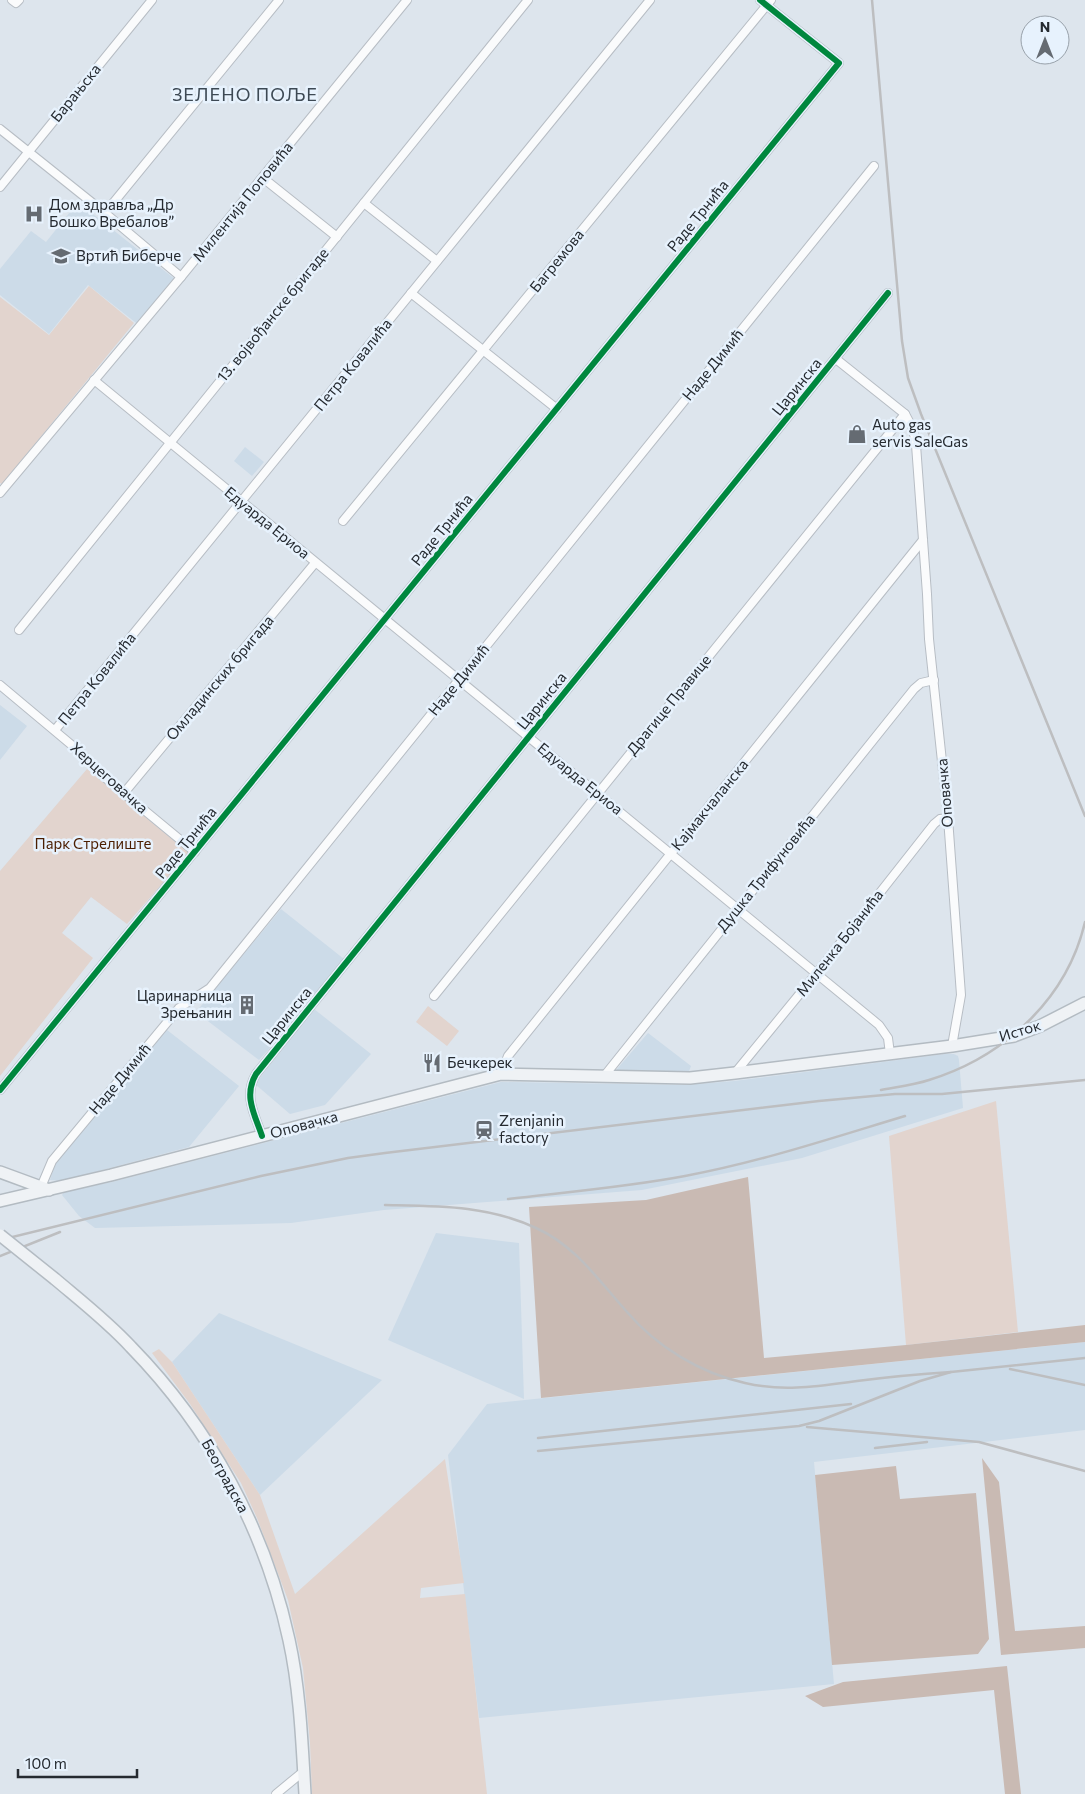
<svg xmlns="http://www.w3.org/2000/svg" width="1085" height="1794" font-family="Commissioner,sans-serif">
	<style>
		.built { fill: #ccdbe8 }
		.green { fill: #e2d4ce }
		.forest { fill: #c9bab3 }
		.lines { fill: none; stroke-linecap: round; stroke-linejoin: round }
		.minor-casing { stroke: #b7bdc4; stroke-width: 10 }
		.primary-casing { stroke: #b3bbc2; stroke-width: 14 }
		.minor { stroke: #fafbfc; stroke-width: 8 }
		.primary { stroke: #eff2f5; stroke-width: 11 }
		.rail { stroke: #bdbec0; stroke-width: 2.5 }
		.primary-bridge-casing { stroke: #b3bbc2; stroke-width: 14; stroke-linecap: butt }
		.primary-bridge { stroke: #eff2f5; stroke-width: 11 }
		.cycleway-casing { stroke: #e7f2fd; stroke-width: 9 }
		.cycleway { stroke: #00873e; stroke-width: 6 }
		.labels { text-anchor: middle; stroke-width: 5; stroke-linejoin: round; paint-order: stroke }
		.street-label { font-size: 15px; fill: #252a30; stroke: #e7f2fd }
		.poi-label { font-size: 15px; fill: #252a30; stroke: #e7f2fd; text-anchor: start }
		.park-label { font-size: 15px; fill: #4b1e01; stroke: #e7f2fd }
		.quarter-label { font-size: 18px; letter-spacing: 1px; fill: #3d4954; stroke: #e7f2fd }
	</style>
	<rect width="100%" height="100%" fill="#dde5ed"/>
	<g class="built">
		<polygon points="78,202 176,280 140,326 88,285 49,334 0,295 0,269 31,231 46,242"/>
		<polygon points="245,447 264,462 252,476 234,461"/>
		<polygon points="0,705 27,726 0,760"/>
		<polygon points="281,909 344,959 285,1032 259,1060 196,1012"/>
		<polygon points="314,1009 371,1054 325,1105 290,1114 255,1084"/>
		<polygon points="167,1030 239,1086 189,1147 61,1181 50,1180 56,1162"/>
		<polygon points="648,1033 691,1066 688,1074 617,1073 617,1069"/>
		<polygon points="945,1054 954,1054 958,1056 959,1060 963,1108 802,1158 642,1190 384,1210 291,1223 95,1228 79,1216 62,1195 64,1192 112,1182 501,1082 685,1085 734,1081"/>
		<polygon points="436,1233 519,1243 524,1399 388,1340"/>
		<polygon points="219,1313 382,1380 260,1495 172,1362"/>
		<polygon points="1085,1342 1085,1430 814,1462 834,1684 479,1718 448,1455 487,1404"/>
	</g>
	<g class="green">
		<polygon points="89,286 134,323 2,484 0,483 0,297 49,335"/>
		<polygon points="87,769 189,853 127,924 91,897 62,933 93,958 0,1076 0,871"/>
		<polygon points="428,1006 459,1031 447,1046 416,1022"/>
		<polygon points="996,1101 1018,1332 906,1345 889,1136"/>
		<polygon points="159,1349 172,1362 260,1495 295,1594 445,1459 464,1583 421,1588 420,1598 465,1594 487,1794 312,1794 310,1743 303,1668 288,1600 257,1518 241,1483 190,1404 152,1353"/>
	</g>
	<g class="forest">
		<polygon points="748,1177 764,1358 906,1345 1085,1325 1085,1342 541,1398 529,1207 646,1200"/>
		<polygon points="982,1458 999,1482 1015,1631 1085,1626 1085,1648 1001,1655"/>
		<polygon points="896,1466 900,1499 976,1493 989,1639 978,1654 832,1665 815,1475"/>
		<polygon points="1007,1666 1021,1794 1005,1794 994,1690 823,1707 805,1696 843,1682"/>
	</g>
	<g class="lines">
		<g class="minor-casing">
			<g id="minor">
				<polyline points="12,0 16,3 19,0"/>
				<polyline points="0,129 105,213 181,277"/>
				<polyline points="263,178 337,237"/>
				<polyline points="0,187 152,0"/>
				<polyline points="364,203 437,261"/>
				<polyline points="105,213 279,0"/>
				<polyline points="411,293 557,409"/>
				<polyline points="836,359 905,414 913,429 916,445 927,594 929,639 948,818 961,995 952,1046"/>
				<polyline points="94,380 879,1025 888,1038 890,1054"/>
				<polyline points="0,493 181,277 407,0"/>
				<polyline points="343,521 771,0"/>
				<polyline points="19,630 528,0"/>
				<polyline points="0,685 80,752 103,776 195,852"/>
				<polyline points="55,730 650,0"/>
				<polyline points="124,793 315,563"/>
				<polyline points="434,996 905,414"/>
				<polyline points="735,1073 816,974 934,824 940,819 948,818"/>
				<polyline points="501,1074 508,1056 923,540"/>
				<polyline points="605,1075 914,689 921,683 934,680"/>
				<polyline points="0,1090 839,63 760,0"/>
				<path d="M262 1136C255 1115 243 1096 256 1074L888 293"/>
				<polyline points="41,1187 52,1161 179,1008 210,988 874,166"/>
				<polyline points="276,1794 304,1771"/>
			</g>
		</g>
		<g class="primary-casing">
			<g id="primary">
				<polyline points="0,1172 49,1190"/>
				<polyline points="0,1201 111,1175 501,1074 690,1078 735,1073 952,1046 1014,1036 1040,1026 1085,1003"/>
				<path d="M55 1279C81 1301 108 1322 131 1347 210 1428 265 1529 289 1640 300 1690 302 1743 305 1794"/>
			</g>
		</g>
		<use href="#minor" class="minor"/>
		<use href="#primary" class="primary"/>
		<g class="rail">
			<polyline points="872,0 902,341 908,378 921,414 1085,816"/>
			<path d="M881 1090C897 1087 914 1085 929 1080 1004 1057 1067 999 1085 922"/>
			<path d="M508 1199C567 1192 627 1187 685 1176 760 1162 832 1138 905 1116"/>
			<path d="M385 1205C438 1206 487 1205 536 1228 576 1246 599 1281 627 1312 657 1347 700 1373 745 1383 783 1392 819 1386 857 1381 888 1377 920 1374 951 1372"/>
			<polyline points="0,1240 261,1176 348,1158 385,1153 819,1101 895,1094 942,1094 1085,1080"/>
			<polyline points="0,1256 60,1232"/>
			<polyline points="1010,1369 1085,1385"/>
			<polyline points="807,1427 979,1442 1085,1471"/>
			<polyline points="538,1438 851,1404"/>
			<polyline points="875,1448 927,1442"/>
			<polyline points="538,1451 799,1426 819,1421 920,1381 951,1372 1085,1358"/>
		</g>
		<g class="primary-bridge-casing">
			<polyline id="primary-bridge" points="0,1235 55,1279"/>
		</g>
		<use href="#primary-bridge" class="primary-bridge"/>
		<g class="cycleway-casing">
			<g id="cycleway">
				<polyline points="0,1090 839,63 760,0"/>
				<path d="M262 1136C255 1115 243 1096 256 1074L888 293"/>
			</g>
		</g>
		<use href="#cycleway" class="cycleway"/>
	</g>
	<defs>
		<g id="hospital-bare" transform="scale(1.5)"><path d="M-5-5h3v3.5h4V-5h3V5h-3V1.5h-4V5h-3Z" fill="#656b72" stroke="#e7f2fd" stroke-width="2.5" paint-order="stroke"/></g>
		<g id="school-bare" transform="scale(1.5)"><path d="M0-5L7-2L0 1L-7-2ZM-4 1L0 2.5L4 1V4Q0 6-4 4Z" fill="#656b72" stroke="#e7f2fd" stroke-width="2.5" paint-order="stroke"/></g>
		<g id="shop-bare" transform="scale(1.5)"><path d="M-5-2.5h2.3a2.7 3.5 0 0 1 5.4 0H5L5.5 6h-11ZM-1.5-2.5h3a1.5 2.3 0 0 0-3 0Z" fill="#656b72" stroke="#e7f2fd" stroke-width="2.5" paint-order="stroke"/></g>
		<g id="building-bare" transform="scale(1.5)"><path d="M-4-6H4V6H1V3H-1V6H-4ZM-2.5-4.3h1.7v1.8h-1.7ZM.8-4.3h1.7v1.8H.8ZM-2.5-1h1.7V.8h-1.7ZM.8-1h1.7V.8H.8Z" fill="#656b72" stroke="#e7f2fd" stroke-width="2.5" paint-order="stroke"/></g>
		<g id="restaurant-bare" transform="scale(1.5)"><path d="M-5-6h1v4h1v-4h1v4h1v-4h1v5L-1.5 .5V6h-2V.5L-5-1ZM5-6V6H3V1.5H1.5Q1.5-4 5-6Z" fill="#656b72" stroke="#e7f2fd" stroke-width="2.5" paint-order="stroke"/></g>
		<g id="station-bare" transform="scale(1.5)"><path d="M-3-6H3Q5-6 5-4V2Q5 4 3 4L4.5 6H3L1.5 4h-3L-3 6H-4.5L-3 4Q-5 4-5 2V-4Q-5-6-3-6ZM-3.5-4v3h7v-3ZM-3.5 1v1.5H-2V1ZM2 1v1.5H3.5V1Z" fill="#656b72" stroke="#e7f2fd" stroke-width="2.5" paint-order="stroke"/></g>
	</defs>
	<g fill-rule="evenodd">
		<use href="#hospital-bare" x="34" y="214"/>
		<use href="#school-bare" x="61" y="256"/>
		<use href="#shop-bare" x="857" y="434"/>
		<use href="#building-bare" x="247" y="1005"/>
		<use href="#restaurant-bare" x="432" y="1063"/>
		<use href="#station-bare" x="484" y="1130"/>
	</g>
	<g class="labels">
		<g class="street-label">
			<text transform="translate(76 93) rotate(-51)" y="5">Барањска</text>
			<text transform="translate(243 202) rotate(-51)" y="5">Милентија Поповића</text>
			<text transform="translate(698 216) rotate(-51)" y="5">Раде Трнића</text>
			<text transform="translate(557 261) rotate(-51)" y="5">Багремова</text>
			<text transform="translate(273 315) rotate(-51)" y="5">13. војвођанске бригаде</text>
			<text transform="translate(353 365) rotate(-51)" y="5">Петра Ковалића</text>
			<text transform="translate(713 365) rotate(-51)" y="5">Наде Димић</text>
			<text transform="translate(797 387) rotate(-51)" y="5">Царинска</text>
			<text transform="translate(267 523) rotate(39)" y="5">Едуарда Ериоа</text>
			<text transform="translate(442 530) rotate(-51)" y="5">Раде Трнића</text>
			<text transform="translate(220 678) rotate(-50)" y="5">Омладинских бригада</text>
			<text transform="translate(97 679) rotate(-51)" y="5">Петра Ковалића</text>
			<text transform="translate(459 680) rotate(-51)" y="5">Наде Димић</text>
			<text transform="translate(542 701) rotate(-51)" y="5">Царинска</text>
			<text transform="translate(669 705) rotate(-51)" y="5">Драгице Правице</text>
			<text transform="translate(109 778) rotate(42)" y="5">Херцеговачка</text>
			<text transform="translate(580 779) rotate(39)" y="5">Едуарда Ериоа</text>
			<text transform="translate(945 793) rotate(-95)" y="5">Оповачка</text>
			<text transform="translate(710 805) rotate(-51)" y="5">Кајмакчаланска</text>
			<text transform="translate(186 843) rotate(-51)" y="5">Раде Трнића</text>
			<text transform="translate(766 873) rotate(-51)" y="5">Душка Трифуновића</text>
			<text transform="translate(840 943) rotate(-52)" y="5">Миленка Бојанића</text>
			<text transform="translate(287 1016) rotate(-51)" y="5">Царинска</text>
			<text transform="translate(1020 1031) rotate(-17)" y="5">Исток</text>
			<text transform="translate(120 1079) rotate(-50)" y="5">Наде Димић</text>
			<text transform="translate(304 1125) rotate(-15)" y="5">Оповачка</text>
			<text transform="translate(225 1476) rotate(61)" y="5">Београдска</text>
		</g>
		<g class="poi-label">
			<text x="49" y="210">Дом здравља „Др<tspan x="49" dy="17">Бошко Вребалов”</tspan></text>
			<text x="76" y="261">Вртић Биберче</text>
			<text x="872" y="430">Auto gas<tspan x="872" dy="17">servis SaleGas</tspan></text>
			<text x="232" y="1001" text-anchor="end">Царинарница<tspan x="232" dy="17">Зрењанин</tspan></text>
			<text x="447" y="1068">Бечкерек</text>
			<text x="499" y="1126">Zrenjanin<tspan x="499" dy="17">factory</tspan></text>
		</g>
		<g class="park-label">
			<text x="93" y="849">Парк Стрелиште</text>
		</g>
		<g class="quarter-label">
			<text x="245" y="101">ЗЕЛЕНО ПОЉЕ</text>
		</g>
	</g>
	<g transform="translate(1045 40)"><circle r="24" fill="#e7f2fd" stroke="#99a2ab"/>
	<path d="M0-4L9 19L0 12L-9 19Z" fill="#656b72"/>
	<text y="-8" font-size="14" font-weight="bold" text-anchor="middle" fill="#252a30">N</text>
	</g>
	<path d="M18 1769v8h119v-8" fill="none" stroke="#252a30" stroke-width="2.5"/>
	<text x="25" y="1769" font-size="15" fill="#252a30" stroke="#e7f2fd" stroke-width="4" paint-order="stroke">100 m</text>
</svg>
